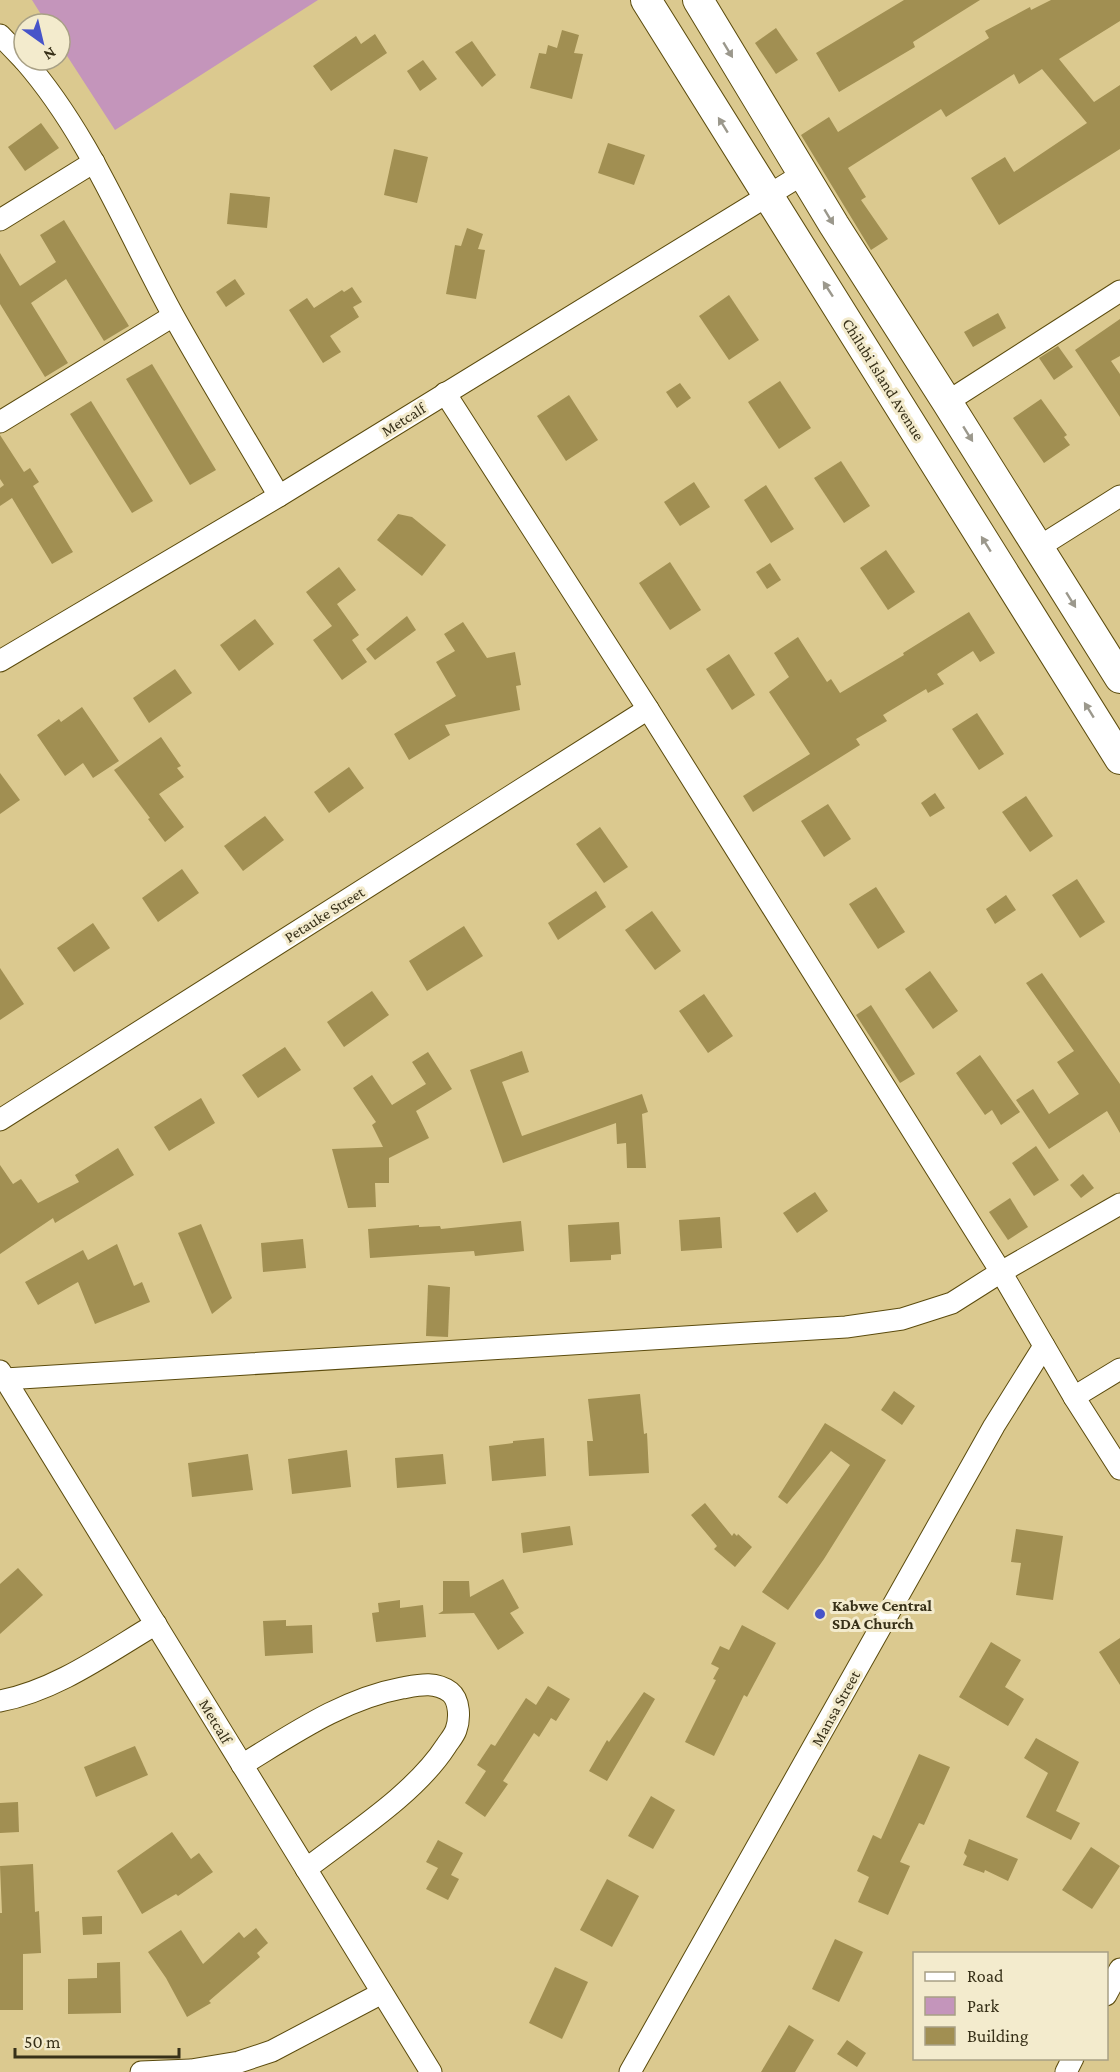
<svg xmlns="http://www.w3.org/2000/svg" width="1120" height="2072" font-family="'Crimson Pro',serif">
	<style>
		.green { fill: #c495bb }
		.building { fill: #a18f52 }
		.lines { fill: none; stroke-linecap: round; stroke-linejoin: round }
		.street-casing { stroke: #5b4b0d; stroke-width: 23 }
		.secondary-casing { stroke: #5b4b0d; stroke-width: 32 }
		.street { stroke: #fff; stroke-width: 21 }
		.secondary { stroke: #fff; stroke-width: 30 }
		.oneway { fill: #9b988c }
		.poi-dot { fill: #4754c9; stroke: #f3ebcd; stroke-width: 2 }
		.labels { text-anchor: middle; stroke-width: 6; stroke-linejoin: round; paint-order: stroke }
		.street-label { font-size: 16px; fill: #373018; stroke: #f3ebcd }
		.poi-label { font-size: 16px; font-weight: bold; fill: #373018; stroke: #f3ebcd; text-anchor: start }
	</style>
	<rect width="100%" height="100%" fill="#dbc98f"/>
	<polygon class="green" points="32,0 318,0 115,130 60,45 60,24 47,24"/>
	<g class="building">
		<polygon points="904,0 980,0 913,42 915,47 839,92 816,53"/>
		<polygon points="1051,0 1120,0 1120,21 1059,59 1094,102 1120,85 1120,149 999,225 971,178 1005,157 1014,172 1087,123 1042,69 1019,84 1014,74 946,117 941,109 848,168 866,197 861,200 888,239 871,250 801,135 829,117 838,132 989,38 985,31 1030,7 1031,10"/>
		<polygon points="776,28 798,60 776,74 755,43"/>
		<polygon points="562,30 579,35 574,53 583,54 572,99 530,88 539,53 546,54 548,45 557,48"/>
		<polygon points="375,34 387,53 331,91 313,66 356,36 361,44"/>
		<polygon points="472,41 496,75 482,87 455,52"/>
		<polygon points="423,60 437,79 420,91 407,71"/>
		<polygon points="41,123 59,148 25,171 8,147"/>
		<polygon points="608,143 645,155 634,185 598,173"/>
		<polygon points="394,149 428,157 417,203 384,195"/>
		<polygon points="230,193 270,197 267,228 227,224"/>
		<polygon points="64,220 129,326 104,341 66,279 31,303 68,363 45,377 0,304 0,253 20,286 56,262 40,235"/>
		<polygon points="467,228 483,234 478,249 485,250 476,299 446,294 455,245 461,246"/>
		<polygon points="235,279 245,294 226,307 216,292"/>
		<polygon points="352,287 362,302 353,307 359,317 330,336 341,352 323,363 289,310 307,298 314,308 342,290 344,292"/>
		<polygon points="729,295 759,340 729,360 699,316"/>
		<polygon points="998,313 1006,328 973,347 964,332"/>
		<polygon points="1120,319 1120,356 1111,361 1120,374 1120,417 1075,350"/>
		<polygon points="1058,346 1073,367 1054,380 1039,358"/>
		<polygon points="152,364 216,470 190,485 126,379"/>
		<polygon points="780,381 811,428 779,449 748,402"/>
		<polygon points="680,383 691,398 677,408 666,392"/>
		<polygon points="569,395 598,440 566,461 537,416"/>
		<polygon points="1041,399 1067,435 1064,437 1070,445 1044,463 1013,418"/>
		<polygon points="91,401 153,501 132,513 70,414"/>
		<polygon points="0,435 24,472 30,468 39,482 33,486 73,552 52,564 12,498 0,506 0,488 4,485 0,479"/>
		<polygon points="841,461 870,506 844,523 814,478"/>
		<polygon points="694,482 710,507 680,526 664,502"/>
		<polygon points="766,485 794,529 771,543 744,500"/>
		<polygon points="398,514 412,517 446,545 422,576 377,540"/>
		<polygon points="886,550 915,592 888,610 860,568"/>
		<polygon points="670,562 701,610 670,630 639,583"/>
		<polygon points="770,563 781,580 767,589 756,572"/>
		<polygon points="339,567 356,590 337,604 359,635 352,640 367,662 342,680 313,640 332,626 306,592"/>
		<polygon points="969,612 995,653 980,662 973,651 937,674 944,684 928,693 926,689 883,715 887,721 856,739 860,745 753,812 743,796 810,754 769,692 789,677 774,653 798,637 827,682 831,679 840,693 904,655 903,653"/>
		<polygon points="407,616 416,630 375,660 366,649"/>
		<polygon points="255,619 274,644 239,671 220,645"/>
		<polygon points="463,622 487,658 515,652 521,685 516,686 520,710 445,725 450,735 409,760 394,734 456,696 436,662 455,651 444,634"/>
		<polygon points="729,654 755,695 732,710 706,669"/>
		<polygon points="175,669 192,693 149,723 133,698"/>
		<polygon points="82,707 119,761 93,778 83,763 65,776 37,735 59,719 61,722"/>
		<polygon points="977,713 1004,754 979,770 952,729"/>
		<polygon points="161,737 181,766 177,768 184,777 159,794 184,827 165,842 148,819 150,818 114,770"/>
		<polygon points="349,767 364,788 329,813 314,792"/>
		<polygon points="0,773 20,800 0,814"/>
		<polygon points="935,793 945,808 930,817 921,803"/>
		<polygon points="1026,796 1053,836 1030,852 1002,812"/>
		<polygon points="828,804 851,839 824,857 801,821"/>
		<polygon points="265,816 284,840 243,871 224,846"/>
		<polygon points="600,827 628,867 604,883 576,844"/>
		<polygon points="182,869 199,893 158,922 142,898"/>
		<polygon points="1077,879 1105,922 1080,938 1052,895"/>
		<polygon points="876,887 905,932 878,949 849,904"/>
		<polygon points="596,891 606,907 558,940 548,923"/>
		<polygon points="1006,895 1016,910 995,924 986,909"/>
		<polygon points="652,911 681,951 655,970 625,930"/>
		<polygon points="93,923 110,948 74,972 57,948"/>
		<polygon points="464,926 483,956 427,991 409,961"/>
		<polygon points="0,968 24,1004 0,1020"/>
		<polygon points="930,971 958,1011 933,1029 905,989"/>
		<polygon points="1042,973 1120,1084 1120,1133 1107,1111 1049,1149 1016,1100 1033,1089 1049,1114 1079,1094 1057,1062 1074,1051 1026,983"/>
		<polygon points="372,991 389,1015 344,1047 327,1022"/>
		<polygon points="704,994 733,1036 708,1053 679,1011"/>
		<polygon points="871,1005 915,1074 900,1083 856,1015"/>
		<polygon points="285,1047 301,1070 258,1098 242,1075"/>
		<polygon points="522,1051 529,1072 502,1082 522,1136 642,1094 648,1112 642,1114 646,1168 627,1168 626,1143 617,1144 616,1123 503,1163 470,1070"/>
		<polygon points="428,1052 452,1089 416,1111 429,1138 389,1158 389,1183 375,1183 376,1207 348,1208 332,1149 383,1147 372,1125 376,1122 353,1088 372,1075 392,1105 426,1084 412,1062"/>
		<polygon points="980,1055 1020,1112 1001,1125 992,1110 985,1115 956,1073"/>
		<polygon points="201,1098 215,1123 169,1151 154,1127"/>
		<polygon points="1036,1146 1059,1180 1034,1196 1012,1163"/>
		<polygon points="118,1148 134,1175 55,1223 53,1218 0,1254 0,1165 13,1184 21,1179 38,1203 79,1182 75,1175"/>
		<polygon points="1083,1174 1094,1188 1081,1198 1070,1185"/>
		<polygon points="815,1192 828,1211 797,1233 783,1213"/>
		<polygon points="1010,1198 1028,1227 1008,1240 989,1212"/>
		<polygon points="720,1217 722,1248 681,1251 679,1220"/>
		<polygon points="521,1221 524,1251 475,1256 474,1251 370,1258 368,1229 419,1225 419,1227 440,1226 441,1229"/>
		<polygon points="619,1222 621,1254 611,1255 611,1260 570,1262 568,1225"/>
		<polygon points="201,1224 232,1298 212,1314 178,1233"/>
		<polygon points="303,1239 306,1268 263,1272 261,1243"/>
		<polygon points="117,1244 134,1286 142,1282 150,1302 95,1324 78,1282 38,1305 25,1282 83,1250 88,1260"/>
		<polygon points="428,1285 450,1287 448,1337 426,1336"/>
		<polygon points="894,1391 915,1406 902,1425 881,1410"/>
		<polygon points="640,1394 644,1434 647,1433 649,1473 589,1476 587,1441 593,1441 588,1399"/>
		<polygon points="825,1423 886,1460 824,1559 788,1610 762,1592 850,1465 831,1451 787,1504 778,1497"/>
		<polygon points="544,1438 546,1476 492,1481 489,1446 513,1443 513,1441"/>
		<polygon points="347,1450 351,1487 292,1494 288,1459"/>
		<polygon points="248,1454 253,1490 192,1497 188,1463"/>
		<polygon points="443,1454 446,1484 397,1488 395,1458"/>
		<polygon points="705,1503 732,1536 734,1533 737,1536 738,1534 752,1547 735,1567 714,1549 717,1546 691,1515"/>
		<polygon points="570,1526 573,1545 523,1553 521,1533"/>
		<polygon points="1016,1529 1063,1536 1053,1600 1016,1595 1021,1563 1011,1562"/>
		<polygon points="18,1568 43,1595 0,1634 0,1584"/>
		<polygon points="503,1579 519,1608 510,1613 524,1633 498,1650 474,1613 438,1614 443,1611 443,1581 469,1581 470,1597"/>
		<polygon points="400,1600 400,1608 423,1605 426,1637 376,1642 372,1613 379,1612 378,1603"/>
		<polygon points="286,1620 286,1626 312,1625 313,1653 265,1656 263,1621"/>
		<polygon points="742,1625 776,1643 747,1697 744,1695 714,1756 685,1742 716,1680 713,1679 719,1668 711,1664 720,1646 729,1650"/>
		<polygon points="1120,1638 1120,1685 1099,1652"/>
		<polygon points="991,1642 1021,1660 1005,1687 1024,1699 1008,1726 959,1697"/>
		<polygon points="548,1686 570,1699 556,1721 551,1718 539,1737 534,1733 503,1781 508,1784 485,1817 465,1803 486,1771 477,1765 491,1744 495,1746 526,1698 536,1705"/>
		<polygon points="644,1692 655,1699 607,1781 589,1771 607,1740 609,1742"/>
		<polygon points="1036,1738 1079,1762 1056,1811 1080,1823 1071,1840 1026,1817 1048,1773 1024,1758"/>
		<polygon points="135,1746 148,1775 96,1797 84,1767"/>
		<polygon points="919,1754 950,1767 924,1825 919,1823 900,1862 910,1866 888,1915 858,1902 869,1877 857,1871 873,1835 881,1839"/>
		<polygon points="651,1796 675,1810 653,1849 628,1836"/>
		<polygon points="18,1802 19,1832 0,1833 0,1803"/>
		<polygon points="172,1832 191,1859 199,1853 213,1872 178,1896 176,1894 142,1914 117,1871"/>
		<polygon points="969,1839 1018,1859 1008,1881 985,1870 984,1873 963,1865 967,1856 964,1853"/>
		<polygon points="438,1840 463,1853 451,1875 459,1879 448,1900 426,1889 438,1868 426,1862"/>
		<polygon points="1091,1847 1120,1866 1092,1909 1062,1890"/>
		<polygon points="33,1864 35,1912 39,1911 41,1953 23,1954 23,2010 0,2010 0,1913 2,1913 0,1866"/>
		<polygon points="607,1879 639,1896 612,1947 580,1930"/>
		<polygon points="102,1916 102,1934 83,1935 82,1917"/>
		<polygon points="256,1928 268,1943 257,1953 260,1957 209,2001 211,2003 187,2017 166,1978 148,1952 181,1930 203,1964 239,1932 244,1938"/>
		<polygon points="835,1939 863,1952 839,2002 812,1989"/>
		<polygon points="120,1962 121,2013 68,2014 68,1979 97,1978 97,1963"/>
		<polygon points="555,1967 588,1982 562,2039 529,2023"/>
		<polygon points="789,2025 814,2040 795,2072 761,2072"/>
		<polygon points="847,2040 866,2053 857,2067 837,2054"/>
	</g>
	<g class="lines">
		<g class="street-casing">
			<g id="street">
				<polyline points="0,35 24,60"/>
				<path d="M24 60C89 134 126 230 173 315 207 376 244 436 279 496"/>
				<polyline points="0,220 94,162"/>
				<polyline points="445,393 648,709 1001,1272 1074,1397 1120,1469"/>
				<polyline points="947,402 1120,291"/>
				<polyline points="0,422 173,316"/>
				<polyline points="1039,547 1120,496"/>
				<polyline points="0,661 279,496 803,174"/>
				<polyline points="0,1120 648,709"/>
				<polyline points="0,1371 431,2072"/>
				<polyline points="5,1379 846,1327 902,1319 952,1303 1001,1272 1120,1204"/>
				<polyline points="1074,1397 1120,1369"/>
				<path d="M0 1701C57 1690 107 1653 156 1624"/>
				<path d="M242 1765C293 1734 343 1699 402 1688 419 1685 435 1681 450 1692 460 1700 460 1719 456 1730 454 1736 449 1741 446 1746 415 1794 351 1834 306 1869"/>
				<polyline points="1106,1995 1120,1969"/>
				<polyline points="141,2072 191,2070 239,2062 272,2051 382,1993"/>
				<polyline points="630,2072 994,1426 1044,1346"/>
				<polyline points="1066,2072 1073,2058"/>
			</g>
		</g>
		<g class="secondary-casing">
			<g id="secondary">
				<polyline points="646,0 1120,759"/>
				<polyline points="698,0 834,225 947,402 1120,678"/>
			</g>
		</g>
		<use href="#street" class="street"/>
		<use href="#secondary" class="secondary"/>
	</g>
	<defs><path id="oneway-solid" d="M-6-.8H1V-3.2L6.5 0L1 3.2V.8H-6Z" transform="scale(1.5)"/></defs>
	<g class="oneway">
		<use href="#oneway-solid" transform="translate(728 50) rotate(59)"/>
		<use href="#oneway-solid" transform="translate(723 125) rotate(-122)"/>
		<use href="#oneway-solid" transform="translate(829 217) rotate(59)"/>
		<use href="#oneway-solid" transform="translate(828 289) rotate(-123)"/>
		<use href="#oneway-solid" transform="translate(968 434) rotate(58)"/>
		<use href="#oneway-solid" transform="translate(986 544) rotate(-122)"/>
		<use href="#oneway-solid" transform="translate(1071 600) rotate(58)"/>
		<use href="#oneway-solid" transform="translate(1089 710) rotate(-122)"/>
	</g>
	<circle class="poi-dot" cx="820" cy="1614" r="6"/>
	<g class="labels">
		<g class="street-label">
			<text transform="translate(884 379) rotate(58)" y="6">Chilubi Island Avenue</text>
			<text transform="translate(403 419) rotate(-32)" y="6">Metcalf</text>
			<text transform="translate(324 914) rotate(-32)" y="6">Petauke Street</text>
			<text transform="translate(835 1708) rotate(-61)" y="6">Mansa Street</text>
			<text transform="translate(216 1721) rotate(59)" y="6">Metcalf</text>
		</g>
		<g class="poi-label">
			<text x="832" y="1611">Kabwe Central<tspan x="832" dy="18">SDA Church</tspan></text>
		</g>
	</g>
	<rect x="913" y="1952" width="195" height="108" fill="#f3ebcd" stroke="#a8a085" stroke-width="1.5"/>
	<rect x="925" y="1972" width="30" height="9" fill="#ffffff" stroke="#a8a085" stroke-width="1.5"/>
	<text x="967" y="1982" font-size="18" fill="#373018">Road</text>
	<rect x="925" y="1997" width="30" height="18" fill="#c495bb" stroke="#a8a085" stroke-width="1.5"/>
	<text x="967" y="2012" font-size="18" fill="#373018">Park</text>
	<rect x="925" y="2027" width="30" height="18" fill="#a18f52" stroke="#a8a085" stroke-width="1.5"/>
	<text x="967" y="2042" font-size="18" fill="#373018">Building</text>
	<g transform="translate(42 42) rotate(146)"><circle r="28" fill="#f3ebcd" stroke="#a8a085" stroke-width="1.5"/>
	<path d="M0-4.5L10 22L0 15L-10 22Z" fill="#4754c9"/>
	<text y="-9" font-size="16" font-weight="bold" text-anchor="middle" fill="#373018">N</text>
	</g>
	<path d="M15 2048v9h164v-9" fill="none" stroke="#373018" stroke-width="3"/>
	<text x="24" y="2048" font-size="18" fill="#373018" stroke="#f3ebcd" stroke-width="4.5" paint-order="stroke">50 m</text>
</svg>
